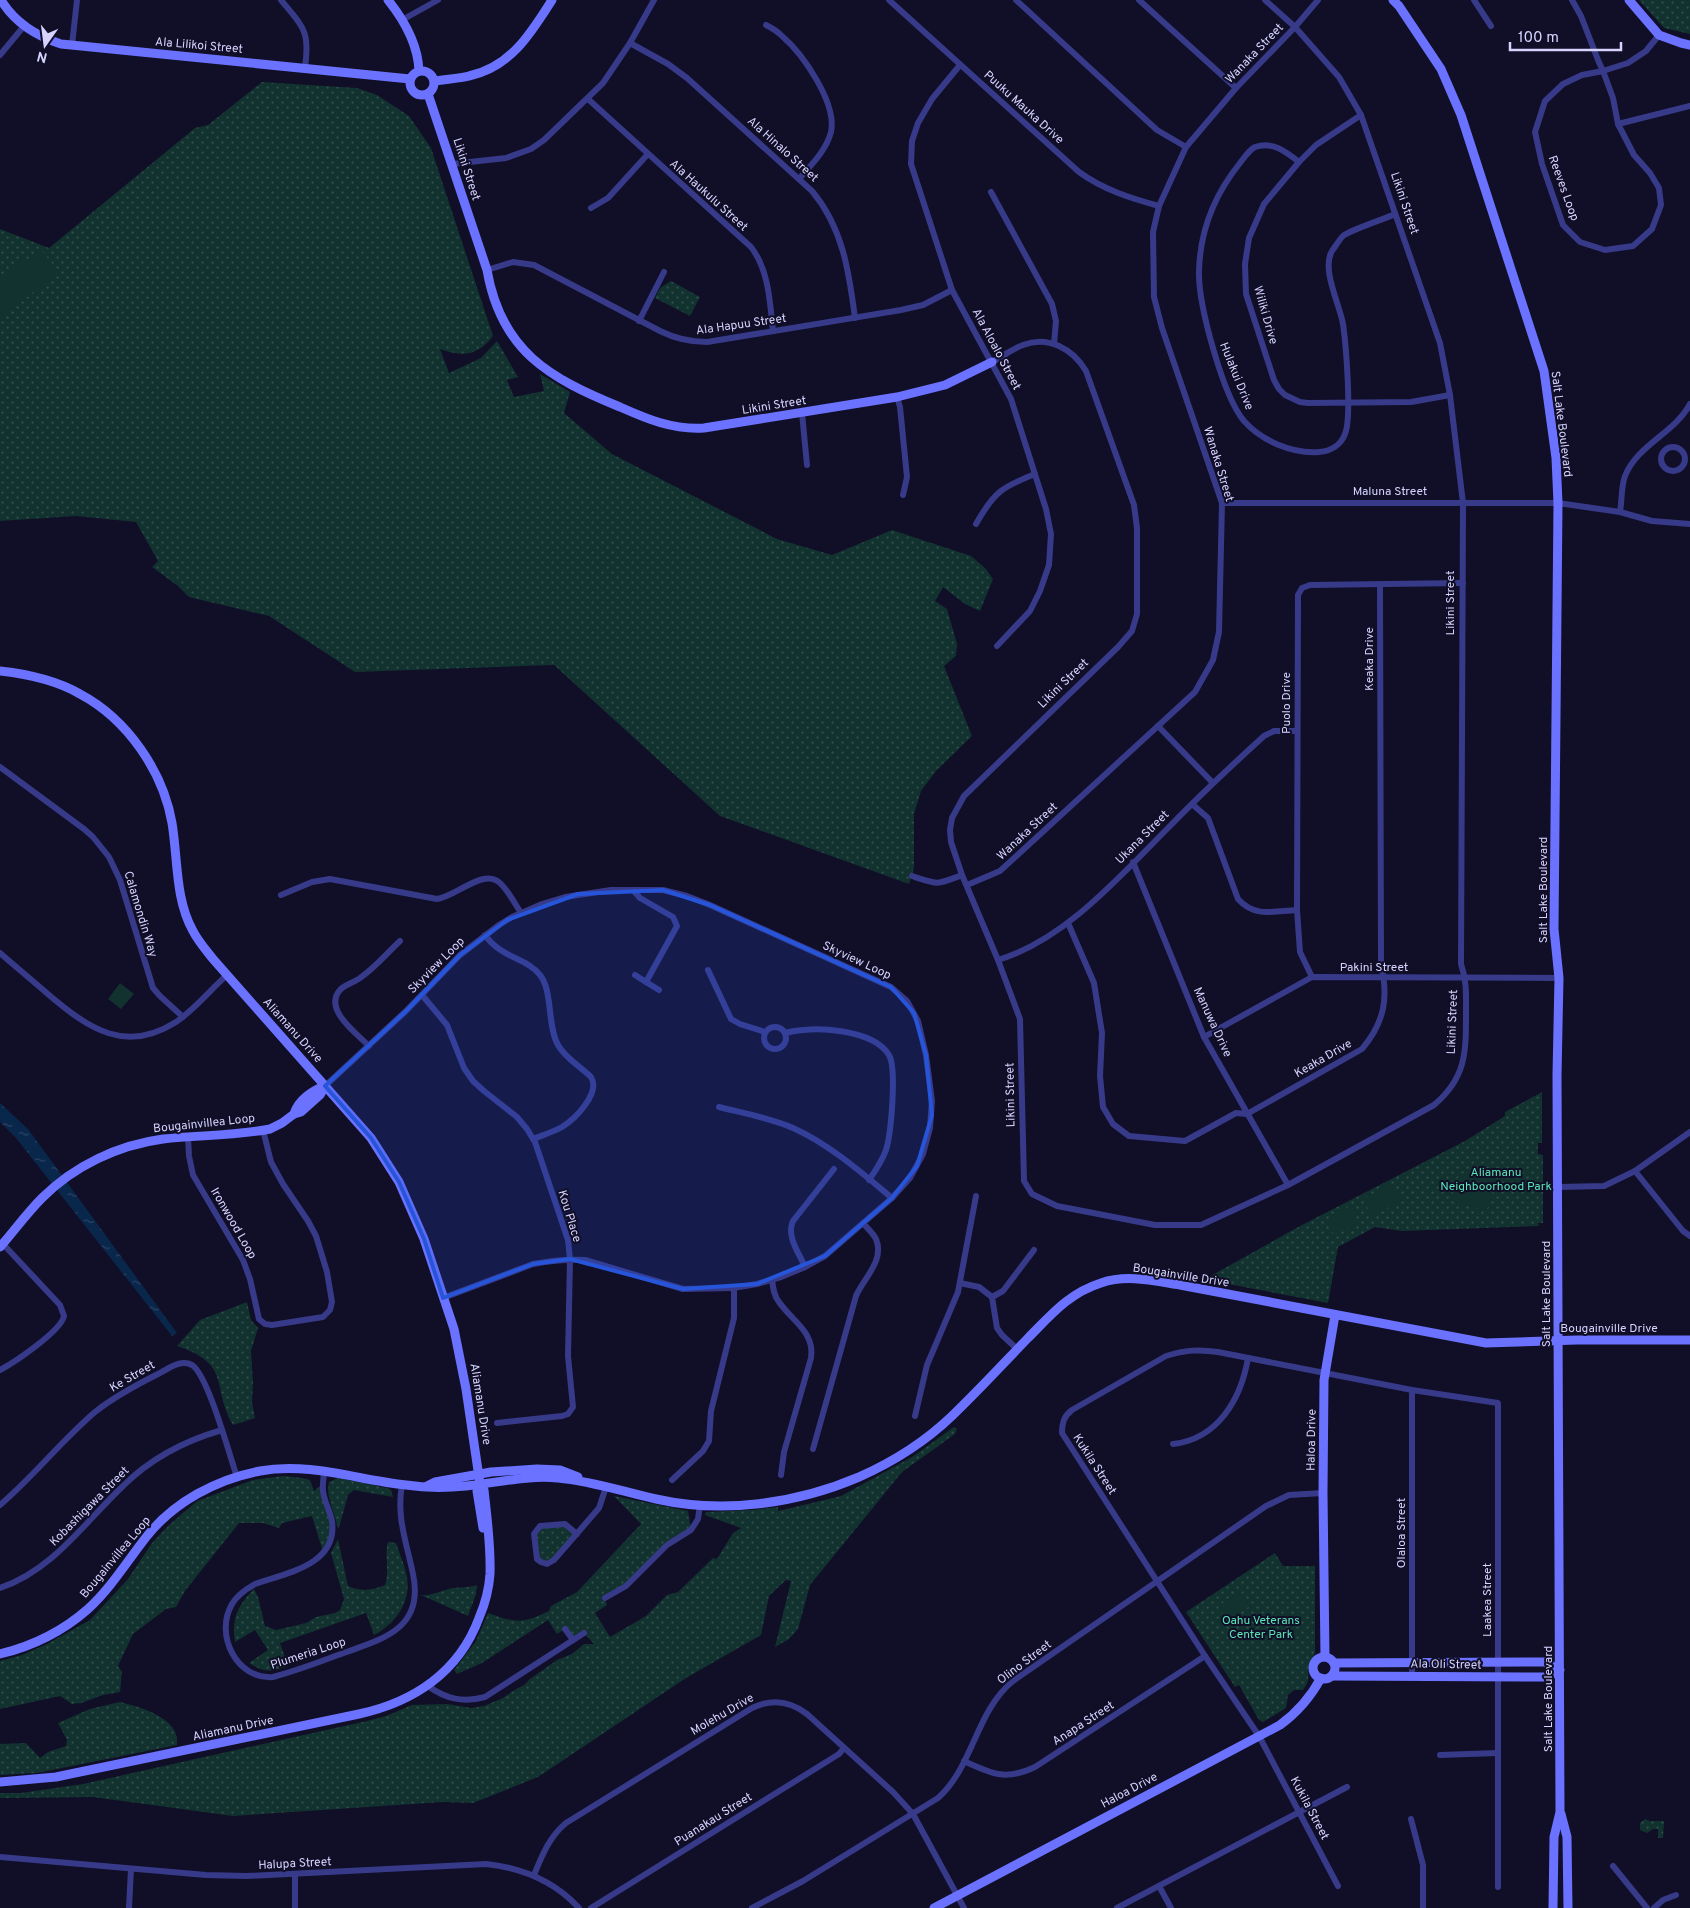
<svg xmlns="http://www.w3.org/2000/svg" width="1690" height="1908" font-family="Overpass,sans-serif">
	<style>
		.grass { fill: url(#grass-dots) }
		.garden { fill: #11322e }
		.water { fill: url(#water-ripples) }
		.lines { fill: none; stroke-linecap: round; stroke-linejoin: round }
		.street { stroke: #373a89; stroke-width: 6 }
		.secondary { stroke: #6b72ff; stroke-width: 9 }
		.marked { fill: #2655da; fill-opacity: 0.2; stroke: #2655da; stroke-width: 4; stroke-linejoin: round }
		.labels { text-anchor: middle; stroke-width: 4; stroke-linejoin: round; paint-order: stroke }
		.street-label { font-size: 12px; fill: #d6d4ff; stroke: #110e27 }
		.park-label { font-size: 12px; fill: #5ae6b8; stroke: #110e27 }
	</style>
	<defs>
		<pattern id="grass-dots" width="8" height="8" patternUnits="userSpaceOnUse" patternTransform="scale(1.25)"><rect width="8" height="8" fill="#11322e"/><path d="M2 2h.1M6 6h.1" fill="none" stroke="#334f4d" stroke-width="1.8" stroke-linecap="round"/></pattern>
		<pattern id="water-ripples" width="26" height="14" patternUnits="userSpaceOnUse" patternTransform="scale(1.25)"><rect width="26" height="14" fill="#09264b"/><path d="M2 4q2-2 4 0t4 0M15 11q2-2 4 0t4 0" fill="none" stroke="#2c4566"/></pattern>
	</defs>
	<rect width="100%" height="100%" fill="#110e27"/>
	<g class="grass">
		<polygon points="1639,0 1690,0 1690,34 1664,28"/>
		<path d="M262 82 357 88 377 95 409 116 431 148 493 336C478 356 462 357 440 349L449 373 481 358 497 341 518 377 507 380 514 397 544 391 540 374 570 392 564 413 612 454 777 539 832 555 892 530 971 556 985 568 993 579 980 611 965 604 943 587 935 601 947 609 957 644 956 656 944 666 972 736 936 771 921 791 914 814V868L909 884 720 816 554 665 355 672 269 616 189 597 178 586 152 567 158 561 136 522 76 516 0 521V229L49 248 195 128 208 125Z"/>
		<polygon points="671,281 700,297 690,316 655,298 660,288"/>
		<polygon points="1542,1092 1542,1143 1538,1143 1538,1154 1543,1155 1543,1223 1538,1223 1539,1226 1402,1231 1375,1227 1338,1247 1328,1303 1228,1284 1228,1282 1207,1278 1300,1226 1465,1141 1505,1116 1505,1112"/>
		<path d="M247 1302 251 1320 258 1328 251 1351 253 1383 252 1402 255 1418 233 1425C211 1386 232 1364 177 1346L200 1320Z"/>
		<path d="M954 1427 957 1429 955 1434 902 1472 810 1585 798 1629 789 1639 775 1647 791 1581 786 1580 769 1596 761 1635 686 1678 538 1777 473 1803 443 1802 233 1816 93 1797 0 1798V1793H21L83 1784 367 1721 386 1716 412 1705 447 1704 471 1708 484 1706 503 1698 513 1691 524 1685 530 1679 557 1660 572 1654 584 1644H594L584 1633 573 1640 565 1629 557 1634 548 1620 482 1663 457 1674 454 1670 476 1641 488 1613C516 1623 522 1624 549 1611L551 1606 577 1592 641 1524 614 1496 688 1511 691 1530 673 1541 626 1586 605 1598 607 1605 595 1613 610 1637 646 1616 667 1595 678 1592 713 1558 717 1559 733 1533 741 1528 705 1515 706 1512 752 1510 778 1507V1511L841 1496 912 1457Z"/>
		<polygon points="283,1476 302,1478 310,1480 314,1491 319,1487 323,1487 330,1514 331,1534 323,1552 312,1516 282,1523 279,1528 263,1523 239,1523 185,1591 176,1607 166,1609 133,1634 118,1666 122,1672 120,1692 103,1695 81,1703 72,1704 60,1696 0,1709 0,1661 22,1655 47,1644 90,1620 128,1579 152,1543 169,1525 197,1501 253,1480"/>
		<path d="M338 1478 387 1488 391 1490 393 1497 354 1490 348 1495 339 1528 337 1526C335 1512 325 1496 329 1482Z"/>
		<polygon points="562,1524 577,1534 554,1560 540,1562 535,1530"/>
		<path d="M338 1539 348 1586C361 1592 373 1590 385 1585 390 1570 384 1556 388 1542L396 1543C399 1553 404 1563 406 1573 413 1599 397 1623 374 1635L366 1613 280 1643 288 1666C270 1672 265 1673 249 1663L268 1650 255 1630 235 1642C231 1619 238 1605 254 1589L258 1597 265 1626 276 1630 306 1623 316 1617 335 1613 340 1610 344 1599 331 1553Z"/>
		<path d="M1275 1553 1283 1566H1315V1653C1314 1657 1310 1661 1309 1665 1307 1677 1311 1679 1303 1690H1294L1288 1695 1286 1708 1263 1722 1259 1720 1239 1685 1235 1687 1186 1612Z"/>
		<path d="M477 1585 476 1594 468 1616 421 1595C433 1596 442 1590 453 1588 462 1587 468 1588 477 1585Z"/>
		<path d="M120 1702C140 1707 181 1718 177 1745L37 1773 0 1775V1744L26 1743 40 1758 48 1752 66 1746 67 1740 58 1723 90 1709Z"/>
		<polygon points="1645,1819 1650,1821 1664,1821 1663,1838 1658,1838 1658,1829 1653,1829 1647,1833 1640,1830 1640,1823"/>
	</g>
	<g class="garden">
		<polygon points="42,251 59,272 0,318 0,278 25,258 28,262"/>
		<polygon points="120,983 134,994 121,1009 108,999"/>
		<path d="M1469 1170C1479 1171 1489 1171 1496 1179L1488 1208 1483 1210 1454 1202C1450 1188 1455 1176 1469 1170Z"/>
		<polygon points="1391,1184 1401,1201 1372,1216 1363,1199"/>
		<polygon points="1350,1206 1359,1222 1334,1236 1326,1220"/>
		<polygon points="1241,1592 1250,1606 1227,1620 1218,1606"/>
	</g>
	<polygon class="water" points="0,1103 28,1129 177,1333 172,1336 16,1138 0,1122"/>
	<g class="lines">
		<g class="street">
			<path d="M281 0C304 28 310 31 305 68"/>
			<path d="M889 0 1079 172C1104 190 1130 198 1159 206"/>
			<polyline points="1016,0 1157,130 1186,147"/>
			<polyline points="1139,0 1236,88"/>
			<polyline points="1474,0 1491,26"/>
			<polyline points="1572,0 1581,16 1598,60 1603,71 1613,98 1618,124 1634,155 1650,173 1659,188 1661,205 1652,229 1633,246 1605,250 1580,242 1563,225 1542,164 1535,132 1545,101 1563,84 1582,75 1603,71 1628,63 1646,51 1659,35"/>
			<polyline points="402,20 438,0"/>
			<path d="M766 25C772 28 777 31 782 36 803 54 837 103 831 132 826 151 811 165 799 179"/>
			<path d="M630 43 668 64 687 78 812 191C843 228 849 272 855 318"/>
			<polyline points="72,45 77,0"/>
			<polyline points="0,55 24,26"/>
			<polyline points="960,65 932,99 918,123 912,141 911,164 952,290 1011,399 1046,509 1051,534 1049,565 1040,591 1030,611 997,646"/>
			<path d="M588 99 751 247C769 270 770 303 773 331"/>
			<polyline points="1361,115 1316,145 1299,162 1264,204 1249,238 1245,264 1246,294 1274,380 1279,389 1285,395 1300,402 1308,403 1411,402 1450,395"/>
			<polyline points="1618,124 1690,106"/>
			<path d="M1299 162C1286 152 1273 141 1255 147 1249 150 1244 158 1240 163 1215 194 1200 231 1199 271 1198 304 1223 396 1244 421 1262 441 1292 454 1319 452 1331 451 1341 445 1345 434 1352 417 1346 345 1343 324 1340 305 1321 269 1332 251 1335 247 1339 240 1343 236 1350 230 1385 219 1395 214"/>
			<polyline points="452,164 506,158 531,149 544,140 603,83 630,43 654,0"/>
			<polyline points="991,192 1052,304 1056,321 1054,344"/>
			<polyline points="591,208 608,198 648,154"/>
			<path d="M487 270 513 262 534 265 660 331C676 339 689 342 707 342L901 310 923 305 952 290"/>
			<polyline points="639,321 664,272"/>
			<path d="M992 362C1002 357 1012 349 1023 345 1048 335 1073 349 1086 371L1134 505 1137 528V614L1132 631 1118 647 964 796 952 818 950 830 951 842 962 875 998 960 1020 1019 1024 1181 1032 1194 1057 1206 1155 1225H1201L1288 1185 1434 1105C1466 1078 1466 1053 1466 1014 1466 996 1467 981 1461 964L1463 503 1450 395 1440 343 1361 115 1339 77 1295 27 1265 0"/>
			<polyline points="897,397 900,407 907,477 903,495"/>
			<polyline points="802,413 807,465"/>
			<circle cx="1673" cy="459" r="12"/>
			<polyline points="1222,503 1558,503 1620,512 1652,521 1690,524"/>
			<path d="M1620 512C1622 501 1621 487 1625 476 1637 445 1675 433 1690 404"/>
			<path d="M976 524C994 492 1002 487 1035 474"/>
			<polyline points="1158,726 1213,783"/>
			<polyline points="0,767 84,829 93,837 109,857 120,880 153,988 160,996 183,1017"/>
			<path d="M1192 804 1208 818 1238 899C1255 918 1274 911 1297 910"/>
			<polyline points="1133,862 1204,1037 1288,1185"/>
			<path d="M912 876C939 885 936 885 962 875"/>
			<polyline points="967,885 1000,871 1195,692 1213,660 1219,632 1222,503 1162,328 1154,297 1153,232 1159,206 1186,147 1236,88 1295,27 1318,0"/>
			<polyline points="633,890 640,898 673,917 677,926 646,982 635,975"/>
			<path d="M281 895 312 882 330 879 437 899C456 897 485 866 501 884 509 892 515 904 521 913"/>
			<path d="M1068 923 1094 983 1102 1033 1100 1076 1103 1107 1113 1124 1129 1136 1185 1141 1236 1113 1247 1114 1362 1049C1384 1023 1389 998 1381 965L1380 585"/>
			<path d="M485 935C501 958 527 958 540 975 553 991 547 1026 558 1045 565 1058 581 1067 591 1077 601 1093 575 1119 562 1127 553 1132 543 1135 533 1139"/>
			<path d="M0 953C16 967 33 981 49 995 89 1029 126 1054 176 1022 195 1009 210 990 227 975"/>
			<path d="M998 960C1065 940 1120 876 1168 828 1199 796 1231 766 1264 736L1274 731H1297"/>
			<polyline points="708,970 731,1019 740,1024 765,1032"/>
			<polyline points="1312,977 1300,952 1297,910 1298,595 1302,588 1310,585 1463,583"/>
			<polyline points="646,982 659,990"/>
			<polyline points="422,995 447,1025 464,1068 473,1081 484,1091 517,1117 527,1129 535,1142 568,1240 570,1259 568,1356 573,1407 568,1414 562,1416 497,1423"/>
			<circle cx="775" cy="1038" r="11"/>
			<path d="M785 1033C812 1025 873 1029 889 1055 897 1069 891 1134 886 1150 882 1161 876 1170 869 1180"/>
			<polyline points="1204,1037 1312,977 1559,978"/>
			<path d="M369 1046C356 1033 323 1009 340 990 345 984 354 983 360 978 375 968 387 953 400 941"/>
			<path d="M325 1086 406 1011 460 955 499 925 512 917 542 904 565 897 611 890H663L687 896 710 905 891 987 907 1001 918 1021 926 1055 932 1101 930 1128 923 1154 910 1178 892 1198 825 1256 803 1268 781 1277 757 1284 733 1288 683 1289 585 1260C567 1259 550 1261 533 1264L443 1298"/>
			<path d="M719 1107C743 1113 770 1118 793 1128 829 1144 862 1173 892 1198"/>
			<polyline points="188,1137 189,1156 193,1175 243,1260 250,1279 259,1319 265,1324 272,1325 323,1317 330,1310 332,1302 327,1272 316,1236 308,1221 283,1184 271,1162 263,1130"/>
			<polyline points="1635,1171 1683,1231 1690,1236"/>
			<polyline points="1559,1187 1604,1186 1635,1171 1690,1132"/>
			<path d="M805 1267C799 1253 786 1236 793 1221L834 1169"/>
			<path d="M772 1280C773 1288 774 1296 779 1302 792 1321 815 1332 811 1358L784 1452 781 1475"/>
			<polyline points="960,1283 979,1287 992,1297 997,1328 1002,1335 1017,1349"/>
			<polyline points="992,1297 1003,1291 1034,1250"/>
			<path d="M0 1370C15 1362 61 1331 64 1316L60 1305 3 1244"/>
			<polyline points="915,1416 927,1365 958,1292 976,1196"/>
			<path d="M1173 1444C1218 1439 1241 1399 1248 1358"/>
			<path d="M813 1449 856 1296C863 1279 885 1261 876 1239 873 1233 867 1228 863 1223"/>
			<path d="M324 1471C324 1478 322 1485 323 1491 324 1501 330 1511 332 1521 338 1565 286 1573 255 1584 246 1589 237 1595 232 1604 214 1635 237 1680 273 1677 295 1671 317 1663 338 1655 379 1640 425 1631 413 1574 407 1544 396 1517 402 1485"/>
			<polyline points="672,1480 703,1451 709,1441 711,1411 734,1318 734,1288"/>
			<path d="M0 1505C34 1476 61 1441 95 1412 115 1396 138 1384 160 1373 169 1368 181 1359 192 1365 208 1375 230 1457 237 1477"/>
			<polyline points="577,1534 565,1524 540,1526 534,1534 537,1559 541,1562 547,1564 554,1560 599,1508 606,1487"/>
			<path d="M0 1588C53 1570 84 1523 123 1486 151 1458 184 1441 222 1430"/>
			<polyline points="605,1598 626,1586 667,1545 691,1530 698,1519 700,1505"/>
			<polyline points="565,1629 573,1640"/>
			<polyline points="1412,1676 1412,1390"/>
			<path d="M428 1686C446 1699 463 1703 485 1697L584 1633"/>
			<polyline points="1440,1755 1498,1753"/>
			<path d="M964 1761C992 1774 1006 1781 1035 1767L1205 1656"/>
			<polyline points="1411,1819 1423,1865 1423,1908"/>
			<path d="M0 1857 206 1875 247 1876 486 1864C523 1868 554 1881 579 1908"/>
			<polyline points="1613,1866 1647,1908"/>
			<polyline points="295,1874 295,1908"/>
			<path d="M534 1875C542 1856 549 1837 566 1823L752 1708C771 1699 790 1701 807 1714L893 1792 913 1814 964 1908"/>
			<polyline points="1159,1886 1171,1908"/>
			<path d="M1338 1886 1259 1736 1205 1656 1062 1433C1062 1423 1064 1416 1072 1410L1166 1356C1185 1350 1199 1349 1218 1352L1412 1390 1498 1403V1887"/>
			<polyline points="129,1908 131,1869"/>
			<polyline points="591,1908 839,1754 844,1748"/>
			<path d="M752 1908 803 1881 938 1798C973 1767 976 1711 1013 1681L1266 1506 1289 1495 1323 1493"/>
			<polyline points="1117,1908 1347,1787"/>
			<polyline points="1654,1908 1663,1900 1676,1895"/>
		</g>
		<g class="secondary">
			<path d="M1 0C15 23 36 36 61 44L410 79"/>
			<path d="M388 0C404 20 418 44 419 71"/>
			<polyline points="1393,0 1399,6 1441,69 1461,115 1544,371 1556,458 1558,503 1554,929 1559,978 1557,1075 1560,1812 1554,1837 1553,1908"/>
			<polyline points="1629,0 1659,35 1681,43 1690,45"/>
			<circle cx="422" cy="83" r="12"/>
			<path d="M435 81C446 79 458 79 469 76 511 67 531 33 552 0"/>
			<path d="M428 94 487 270C501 351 549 378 620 407 647 419 673 430 704 428L897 397 945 385 992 362"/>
			<path d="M0 671C27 674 56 680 80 694 127 719 163 771 172 823 178 859 175 899 193 931 198 941 206 950 213 959L371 1138 399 1182 424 1239 454 1329 466 1389 480 1484"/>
			<path d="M294 1114C298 1100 313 1090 325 1086"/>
			<path d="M0 1247C14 1231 27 1213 42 1198 74 1166 118 1145 163 1139 199 1135 235 1136 270 1129L282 1123 294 1114 301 1112 320 1095 325 1086"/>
			<polyline points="480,1484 477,1491 483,1528"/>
			<polyline points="427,1486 435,1482 491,1472 537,1469 560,1470 578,1477"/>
			<path d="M0 1654C33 1646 63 1631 88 1609 111 1588 128 1560 147 1536 174 1502 217 1479 260 1471 309 1462 358 1480 406 1485 425 1488 446 1488 466 1486 497 1483 527 1475 558 1478 592 1481 624 1492 656 1499 723 1514 796 1504 859 1477 893 1462 926 1441 953 1415 979 1390 1003 1364 1028 1338 1051 1315 1069 1293 1101 1283 1127 1274 1154 1281 1180 1285L1486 1343 1577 1340H1690"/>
			<circle cx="1324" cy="1668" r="11"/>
			<polyline points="1325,1657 1323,1493 1324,1380 1335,1315"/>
			<polyline points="1334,1663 1545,1662 1560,1670"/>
			<polyline points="1332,1676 1547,1677 1559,1670"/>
			<path d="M0 1782 56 1777 359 1714C414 1702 459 1672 479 1618 485 1604 489 1590 490 1574 491 1546 487 1518 484 1490L480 1484"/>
			<polyline points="1561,1814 1567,1837 1568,1908"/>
			<path d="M934 1908 1280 1725C1298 1712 1310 1698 1321 1678"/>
		</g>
	</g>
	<path class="marked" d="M663 890 710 905 891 987 914 1013 926 1055 932 1115 917 1166 892 1198 825 1256 757 1284 683 1289 570 1259 533 1264 443 1298 424 1239 399 1182 371 1138 325 1086 406 1011 460 955 507 920 578 894Z"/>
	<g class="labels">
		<g class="street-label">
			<text transform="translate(199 45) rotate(5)" y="4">Ala Lilikoi Street</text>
			<text transform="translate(1254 53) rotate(-46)" y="4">Wanaka Street</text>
			<text transform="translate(1024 107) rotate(42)" y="4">Puuku Mauka Drive</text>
			<text transform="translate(783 149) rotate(42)" y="4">Ala Hinalo Street</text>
			<text transform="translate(467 169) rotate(72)" y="4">Likini Street</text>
			<text transform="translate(1564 188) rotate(70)" y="4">Reeves Loop</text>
			<text transform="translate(709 195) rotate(42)" y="4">Ala Haukulu Street</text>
			<text transform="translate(1405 203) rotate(71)" y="4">Likini Street</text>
			<text transform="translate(1266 315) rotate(74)" y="4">Wiliki Drive</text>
			<text transform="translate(741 324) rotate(-8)" y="4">Ala Hapuu Street</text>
			<text transform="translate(997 349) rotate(62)" y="4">Ala Aloalo Street</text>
			<text transform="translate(1237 376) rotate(68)" y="4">Hulakui Drive</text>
			<text transform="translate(774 405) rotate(-9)" y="4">Likini Street</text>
			<text transform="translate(1562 424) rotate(83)" y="4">Salt Lake Boulevard</text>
			<text transform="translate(1219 464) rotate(73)" y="4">Wanaka Street</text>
			<text x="1390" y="495">Maluna Street</text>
			<text transform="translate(1450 603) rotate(-90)" y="4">Likini Street</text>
			<text transform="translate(1369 659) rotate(-90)" y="4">Keaka Drive</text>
			<text transform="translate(1063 683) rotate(-44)" y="4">Likini Street</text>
			<text transform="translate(1286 703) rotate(-90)" y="4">Puolo Drive</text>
			<text transform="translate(1027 831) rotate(-43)" y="4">Wanaka Street</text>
			<text transform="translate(1142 837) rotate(-45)" y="4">Ukana Street</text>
			<text transform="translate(1543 890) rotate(-90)" y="4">Salt Lake Boulevard</text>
			<text transform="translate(141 914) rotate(73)" y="4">Calamondin Way</text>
			<text transform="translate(857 960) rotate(25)" y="4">Skyview Loop</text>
			<text transform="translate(436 965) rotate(-45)" y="4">Skyview Loop</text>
			<text x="1374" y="971">Pakini Street</text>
			<text transform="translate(1213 1022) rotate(65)" y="4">Manuwa Drive</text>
			<text transform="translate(1452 1022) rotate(-88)" y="4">Likini Street</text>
			<text transform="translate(293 1030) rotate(48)" y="4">Aliamanu Drive</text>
			<text transform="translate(1323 1058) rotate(-30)" y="4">Keaka Drive</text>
			<text transform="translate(1010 1095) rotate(-91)" y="4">Likini Street</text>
			<text transform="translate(204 1123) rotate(-6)" y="4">Bougainvillea Loop</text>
			<text transform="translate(570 1216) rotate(73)" y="4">Kou Place</text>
			<text transform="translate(234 1223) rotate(60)" y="4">Ironwood Loop</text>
			<text transform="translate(1181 1275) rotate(9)" y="4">Bougainville Drive</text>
			<text transform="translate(1546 1294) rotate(-90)" y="4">Salt Lake Boulevard</text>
			<text x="1609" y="1332">Bougainville Drive</text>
			<text transform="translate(132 1376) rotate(-30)" y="4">Ke Street</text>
			<text transform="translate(481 1404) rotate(81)" y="4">Aliamanu Drive</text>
			<text transform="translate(1311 1440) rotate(-89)" y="4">Haloa Drive</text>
			<text transform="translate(1095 1464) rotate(57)" y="4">Kukila Street</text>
			<text transform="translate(89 1506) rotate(-45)" y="4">Kobashigawa Street</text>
			<text transform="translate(1401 1533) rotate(-90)" y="4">Olaloa Street</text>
			<text transform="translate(115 1557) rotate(-50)" y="4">Bougainvillea Loop</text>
			<text transform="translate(1487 1600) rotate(-90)" y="4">Laakea Street</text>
			<text transform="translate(308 1653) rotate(-18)" y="4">Plumeria Loop</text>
			<text transform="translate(1024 1662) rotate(-37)" y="4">Olino Street</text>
			<text transform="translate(1446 1664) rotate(1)" y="4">Ala Oli Street</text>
			<text transform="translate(1548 1699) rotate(-90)" y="4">Salt Lake Boulevard</text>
			<text transform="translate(722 1714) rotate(-30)" y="4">Molehu Drive</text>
			<text transform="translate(1083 1723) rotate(-33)" y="4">Anapa Street</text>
			<text transform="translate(233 1728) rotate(-12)" y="4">Aliamanu Drive</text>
			<text transform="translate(1129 1790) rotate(-28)" y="4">Haloa Drive</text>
			<text transform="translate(1310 1808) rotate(62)" y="4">Kukila Street</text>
			<text transform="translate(713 1819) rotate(-32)" y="4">Puanakau Street</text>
			<text transform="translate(295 1863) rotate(-3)" y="4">Halupa Street</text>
		</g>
		<g class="park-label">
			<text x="1496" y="1176">Aliamanu<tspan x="1496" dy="14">Neighboorhood Park</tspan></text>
			<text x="1261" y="1624">Oahu Veterans<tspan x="1261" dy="14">Center Park</tspan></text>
		</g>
	</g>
	<g transform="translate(45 45) rotate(194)" stroke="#110e27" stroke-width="4" paint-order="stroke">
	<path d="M0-4L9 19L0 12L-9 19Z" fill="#d6d4ff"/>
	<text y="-8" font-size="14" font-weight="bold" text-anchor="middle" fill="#d6d4ff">N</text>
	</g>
	<path d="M1510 42v8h111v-8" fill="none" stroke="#d6d4ff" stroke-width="2.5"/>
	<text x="1518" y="42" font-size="15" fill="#d6d4ff" stroke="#110e27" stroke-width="4" paint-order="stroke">100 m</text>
</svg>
